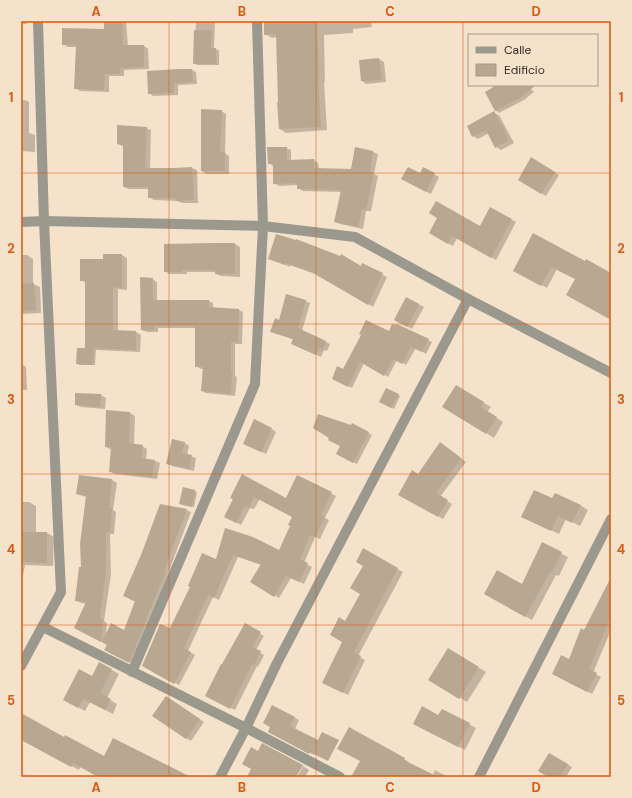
<svg xmlns="http://www.w3.org/2000/svg" width="632" height="798" font-family="'DM Sans',sans-serif">
	<style>
		.shadow { fill: #0003 }
		.building { fill: #b8a791 }
		.lines { fill: none; stroke-linecap: round; stroke-linejoin: round }
		.minor { stroke: #9b988d; stroke-width: 10 }
		.grid { fill: none; stroke: #df570d; stroke-width: 1; stroke-opacity: 0.55 }
		.neatline { fill: none; stroke: #df570d; stroke-width: 1.5 }
		.grid-label { font-size: 13px; text-anchor: middle; font-weight: bold; fill: #df570d }
	</style>
	<rect width="100%" height="100%" fill="#f4e2cb"/>
	<g class="shadow">
		<rect x="21" y="21" width="6" height="3"/>
		<polygon points="105,21 126,21 128,46 144,46 148,49 149,69 124,70 124,76 109,76 109,92 80,91 75,88 77,47 68,47 63,44 105,30"/>
		<polygon points="196,21 215,21 214,49 219,50 219,65 197,65 194,63"/>
		<polygon points="265,21 371,21 372,27 353,29 353,33 324,35 325,82 324,82 327,130 286,133 280,129 277,37 272,38 265,34"/>
		<polygon points="379,59 384,62 386,82 366,84 362,81"/>
		<polygon points="192,70 196,72 197,84 178,85 178,95 153,96 149,93"/>
		<polygon points="495,85 527,85 534,92 524,100 499,113 495,110 486,93"/>
		<polygon points="21,100 25,100 29,102 29,133 35,135 35,152 21,151"/>
		<polygon points="221,111 226,114 225,153 229,156 229,174 206,174 202,171"/>
		<polygon points="494,113 499,115 514,143 501,150 496,147 489,133 478,139 473,136"/>
		<polygon points="146,128 151,130 150,169 192,168 197,170 198,203 182,203 177,201 154,200 149,197 149,189 129,189 124,187 124,147 118,144"/>
		<polygon points="286,148 291,150 291,161 314,160 318,163 319,169 352,170 356,148 373,152 378,154 374,174 378,176 371,211 366,211 363,229 340,224 335,222 342,192 303,191 298,188 298,185 279,186 274,183 273,166 269,163"/>
		<polygon points="532,159 559,175 546,196 519,180"/>
		<polygon points="423,168 439,177 431,194 407,182 420,174"/>
		<polygon points="491,208 516,222 496,260 457,238 453,246 430,233 480,228"/>
		<polygon points="235,244 240,247 240,277 221,276 216,274 216,272 187,272 187,274 169,274 165,271"/>
		<polygon points="21,255 27,255 33,259 33,284 40,287 41,313 21,314"/>
		<polygon points="104,255 122,255 127,258 127,290 118,289 118,331 136,332 141,335 140,352 96,350 95,365 79,365 77,363 90,349 86,283 81,280 104,260"/>
		<polygon points="269,258 362,267 363,265 387,277 373,307 319,275 290,265 290,267"/>
		<polygon points="586,262 611,274 611,320 576,279 557,269 547,288 515,270"/>
		<polygon points="152,279 157,282 157,301 209,301 213,303 213,308 239,310 243,312 242,344 235,344 235,376 237,377 235,396 206,393 202,391 204,369 201,369 196,366 196,328 158,328 158,332 147,332 142,330"/>
		<polygon points="407,298 424,307 412,329 396,320"/>
		<polygon points="305,301 310,303 302,331 330,344 327,351 324,350 321,357 297,346 294,340 272,331 280,321"/>
		<polygon points="389,332 428,340 432,342 426,354 416,348 406,365 397,360 388,377 364,363 352,388 337,381 343,370"/>
		<polygon points="21,364 26,367 27,390 21,390"/>
		<polygon points="456,386 491,407 487,412 503,422 494,438 444,406"/>
		<polygon points="387,389 400,396 394,409 380,402"/>
		<polygon points="101,395 106,398 105,409 81,407 76,405"/>
		<polygon points="107,412 130,413 135,416 134,445 142,446 147,449 146,460 155,461 160,463 157,479 114,474 110,471 112,450 106,447"/>
		<polygon points="353,424 372,435 357,464 337,454"/>
		<polygon points="272,429 276,432 266,454 249,446"/>
		<polygon points="185,443 189,446 187,455 196,458 194,471 172,466 168,463"/>
		<polygon points="445,446 466,462 440,497 452,504 443,519 400,494"/>
		<polygon points="243,476 286,499 298,476 336,496 325,518 329,520 320,539 315,537 304,563 312,567 304,584 291,578 279,598 251,581 261,565 238,557 219,600 213,597 188,651 195,655 179,685 143,666 171,629 216,561 226,530 280,551 291,525 293,517 260,499 254,509 250,508 241,525 226,517 235,499"/>
		<polygon points="112,480 117,483 113,510 116,512 114,534 110,534 111,574 104,621 107,623 106,635 125,631 136,602 129,599 186,510 191,512 168,574 170,576 134,664 110,653 108,645 80,631 87,604 81,603 76,600 82,568 86,497 77,494"/>
		<polygon points="195,491 197,492 194,507 183,505"/>
		<polygon points="553,500 580,505 588,510 580,526 566,519 559,534 530,520"/>
		<polygon points="21,502 29,502 36,506 36,533 47,533 54,537 53,566 25,565 21,586"/>
		<polygon points="542,544 568,557 559,576 556,575 532,620 485,594 522,585"/>
		<polygon points="363,550 403,572 358,656 365,660 348,695 328,685 343,641 346,622 362,594 364,565"/>
		<polygon points="611,592 611,630 593,673 601,677 592,694 558,677 569,660 585,631"/>
		<polygon points="245,625 264,636 256,650 264,655 258,667 257,666 235,710 211,698 222,666"/>
		<polygon points="448,649 486,672 467,702 430,679"/>
		<polygon points="112,670 119,674 107,698 117,704 113,714 90,702 85,711 72,704 92,677"/>
		<polygon points="171,700 204,722 191,741 186,738"/>
		<polygon points="273,706 299,720 295,729 321,743 314,755 274,734"/>
		<polygon points="21,714 64,738 105,757 189,777 95,777 96,775 81,766 79,770 21,739"/>
		<polygon points="469,724 476,728 465,750 422,728"/>
		<polygon points="349,728 409,762 408,763 433,775 435,770 448,777 352,777 361,761"/>
		<polygon points="549,754 572,767 566,777 550,777"/>
		<polygon points="303,766 309,770 305,777 297,777"/>
	</g>
	<g class="building">
		<polygon points="104,21 122,21 123,45 144,45 144,67 120,68 120,74 105,74 104,90 74,89 76,45 62,45 62,28 104,29"/>
		<polygon points="264,21 317,21 319,79 318,79 321,127 279,129 277,102 278,102 276,34 264,35"/>
		<polygon points="194,30 212,31 211,48 216,48 216,64 193,64"/>
		<polygon points="379,58 382,80 361,81 359,60"/>
		<polygon points="179,69 192,69 193,82 174,83 174,93 148,94 147,71"/>
		<polygon points="498,85 536,85 520,98 495,111 485,92"/>
		<polygon points="201,109 222,110 220,152 225,152 225,171 201,171"/>
		<polygon points="494,111 509,140 495,148 486,130 472,137 467,126"/>
		<polygon points="117,125 147,127 145,168 174,168 192,167 194,200 176,201 176,198 148,198 148,187 123,187 123,145 117,144"/>
		<polygon points="267,147 287,147 287,160 314,159 314,168 351,169 355,147 373,151 370,172 374,173 366,210 362,209 358,227 334,222 341,190 297,189 297,183 273,184 273,164 268,164"/>
		<polygon points="531,157 555,172 541,194 518,180"/>
		<polygon points="408,167 420,173 423,167 435,173 426,192 401,179"/>
		<polygon points="436,201 480,226 490,207 512,219 491,258 452,236 448,244 429,233 437,218 429,213"/>
		<polygon points="533,233 585,261 586,259 611,273 611,320 566,295 575,279 551,267 541,286 513,271"/>
		<polygon points="276,234 296,240 296,239 340,256 341,254 361,266 362,263 383,273 368,305 313,273 285,263 285,265 268,259"/>
		<polygon points="215,243 235,243 235,274 215,274 215,270 182,270 182,272 164,272 164,244"/>
		<polygon points="103,254 122,254 122,288 113,287 113,330 136,331 136,350 85,348 85,281 80,281 80,259 103,259"/>
		<polygon points="140,277 153,278 153,300 209,300 209,307 239,309 238,342 231,342 231,373 232,373 231,394 201,391 203,367 195,367 195,326 154,326 154,330 141,330"/>
		<polygon points="34,283 36,310 21,311 21,284"/>
		<polygon points="286,294 306,300 298,328 326,341 323,349 319,348 316,355 291,344 293,339 270,332 275,318 279,320"/>
		<polygon points="406,297 419,304 407,327 394,320"/>
		<polygon points="366,320 389,331 392,324 397,325 397,324 429,339 422,352 411,347 402,364 393,359 384,376 360,362 348,387 332,379 337,366 343,369 361,335 359,334"/>
		<polygon points="77,348 94,348 93,365 76,364"/>
		<polygon points="456,385 484,402 481,407 497,417 486,434 442,407"/>
		<polygon points="386,388 399,394 391,408 379,402"/>
		<polygon points="75,393 101,394 100,407 75,405"/>
		<polygon points="106,410 130,412 129,443 143,445 141,458 155,460 152,477 109,472 111,447 105,447"/>
		<polygon points="318,414 351,425 352,423 369,432 353,463 336,454 340,446 328,440 329,438 313,428"/>
		<polygon points="254,419 272,428 261,452 243,444"/>
		<polygon points="172,439 185,442 182,453 192,455 189,469 166,464"/>
		<polygon points="440,442 461,458 436,493 448,500 438,517 398,495 412,470 418,474"/>
		<polygon points="242,474 286,498 297,475 332,492 321,515 325,517 315,537 310,535 300,559 308,563 299,582 286,576 274,597 250,582 261,564 233,555 214,598 208,595 184,648 191,652 174,684 142,666 160,624 170,628 190,587 188,586 202,553 216,559 225,528 253,537 279,550 290,526 288,525 292,517 254,497 249,508 245,506 236,523 224,517 233,499 230,498"/>
		<polygon points="79,475 112,479 109,508 112,508 110,532 106,532 106,570 100,618 103,619 101,642 74,628 86,602 75,601 79,567 81,567 80,544 86,496 76,494"/>
		<polygon points="183,487 195,490 192,507 179,504"/>
		<polygon points="534,490 552,498 555,493 581,505 572,523 558,516 551,531 521,517"/>
		<polygon points="160,504 187,509 164,571 166,572 146,619 147,619 129,663 104,650 107,645 102,642 111,623 124,630 135,601 123,596 141,555"/>
		<polygon points="21,532 47,532 47,563 21,562"/>
		<polygon points="542,542 562,552 552,573 550,572 525,617 484,594 497,570 522,584"/>
		<polygon points="363,548 398,568 354,652 361,656 343,693 322,683 342,642 330,635 339,617 345,621 360,594 350,588 363,566 356,562"/>
		<polygon points="611,577 611,616 589,669 597,673 587,692 552,674 561,655 569,659 581,628 584,630"/>
		<polygon points="245,623 261,632 252,647 261,651 254,665 252,664 230,709 205,696 221,664 222,664"/>
		<polygon points="448,648 479,667 459,699 428,680"/>
		<polygon points="99,662 112,669 100,693 111,699 105,710 83,699 78,708 63,700 79,669 92,676"/>
		<polygon points="166,696 200,719 186,739 152,716"/>
		<polygon points="272,705 295,717 290,726 318,740 322,732 339,740 328,761 310,752 309,754 268,732 270,727 263,723"/>
		<polygon points="422,706 438,715 442,709 470,723 458,747 413,724"/>
		<polygon points="21,713 64,737 65,735 104,756 113,738 191,777 98,777 73,763 71,767 21,740"/>
		<polygon points="349,727 405,758 404,760 438,777 351,777 360,761 337,749"/>
		<polygon points="262,743 303,765 296,777 247,777 251,769 242,764 251,747 258,751"/>
		<polygon points="549,753 568,764 560,777 548,777 538,771"/>
	</g>
	<g class="lines">
		<g class="minor">
			<polyline points="21,222 44,221 263,226 355,237 468,299 611,373"/>
			<polyline points="43,627 246,728 340,777"/>
			<polyline points="21,666 61,592 44,221 38,21"/>
			<polyline points="132,672 255,384 263,226 257,21"/>
			<polyline points="220,777 246,728 277,663 468,299"/>
			<polyline points="479,777 611,519"/>
		</g>
	</g>
	<path class="grid" d="M169 21V777M316 21V777M463 21V777M21 173H611M21 324H611M21 474H611M21 625H611"/>
	<rect width="632" height="798" fill="none" stroke="#f4e2cb" stroke-width="44"/>
	<rect x="468" y="34" width="130" height="52" fill="#f4e2cb" stroke="#a69987"/>
	<rect x="476" y="47" width="20" height="6" fill="#9b988d" stroke="#a69987"/>
	<text x="504" y="54" font-size="12" fill="#322b22">Calle</text>
	<rect x="476" y="64" width="20" height="12" fill="#b8a791" stroke="#a69987"/>
	<text x="504" y="74" font-size="12" fill="#322b22">Edificio</text>
	<rect x="22" y="22" width="588" height="754" class="neatline"/>
	<g class="grid-label">
		<text x="96" y="16">A</text>
		<text x="242" y="16">B</text>
		<text x="390" y="16">C</text>
		<text x="536" y="16">D</text>
		<text x="11" y="102">1</text>
		<text x="621" y="102">1</text>
		<text x="11" y="253">2</text>
		<text x="621" y="253">2</text>
		<text x="11" y="404">3</text>
		<text x="621" y="404">3</text>
		<text x="11" y="554">4</text>
		<text x="621" y="554">4</text>
		<text x="11" y="705">5</text>
		<text x="621" y="705">5</text>
		<text x="96" y="792">A</text>
		<text x="242" y="792">B</text>
		<text x="390" y="792">C</text>
		<text x="536" y="792">D</text>
	</g>
</svg>
